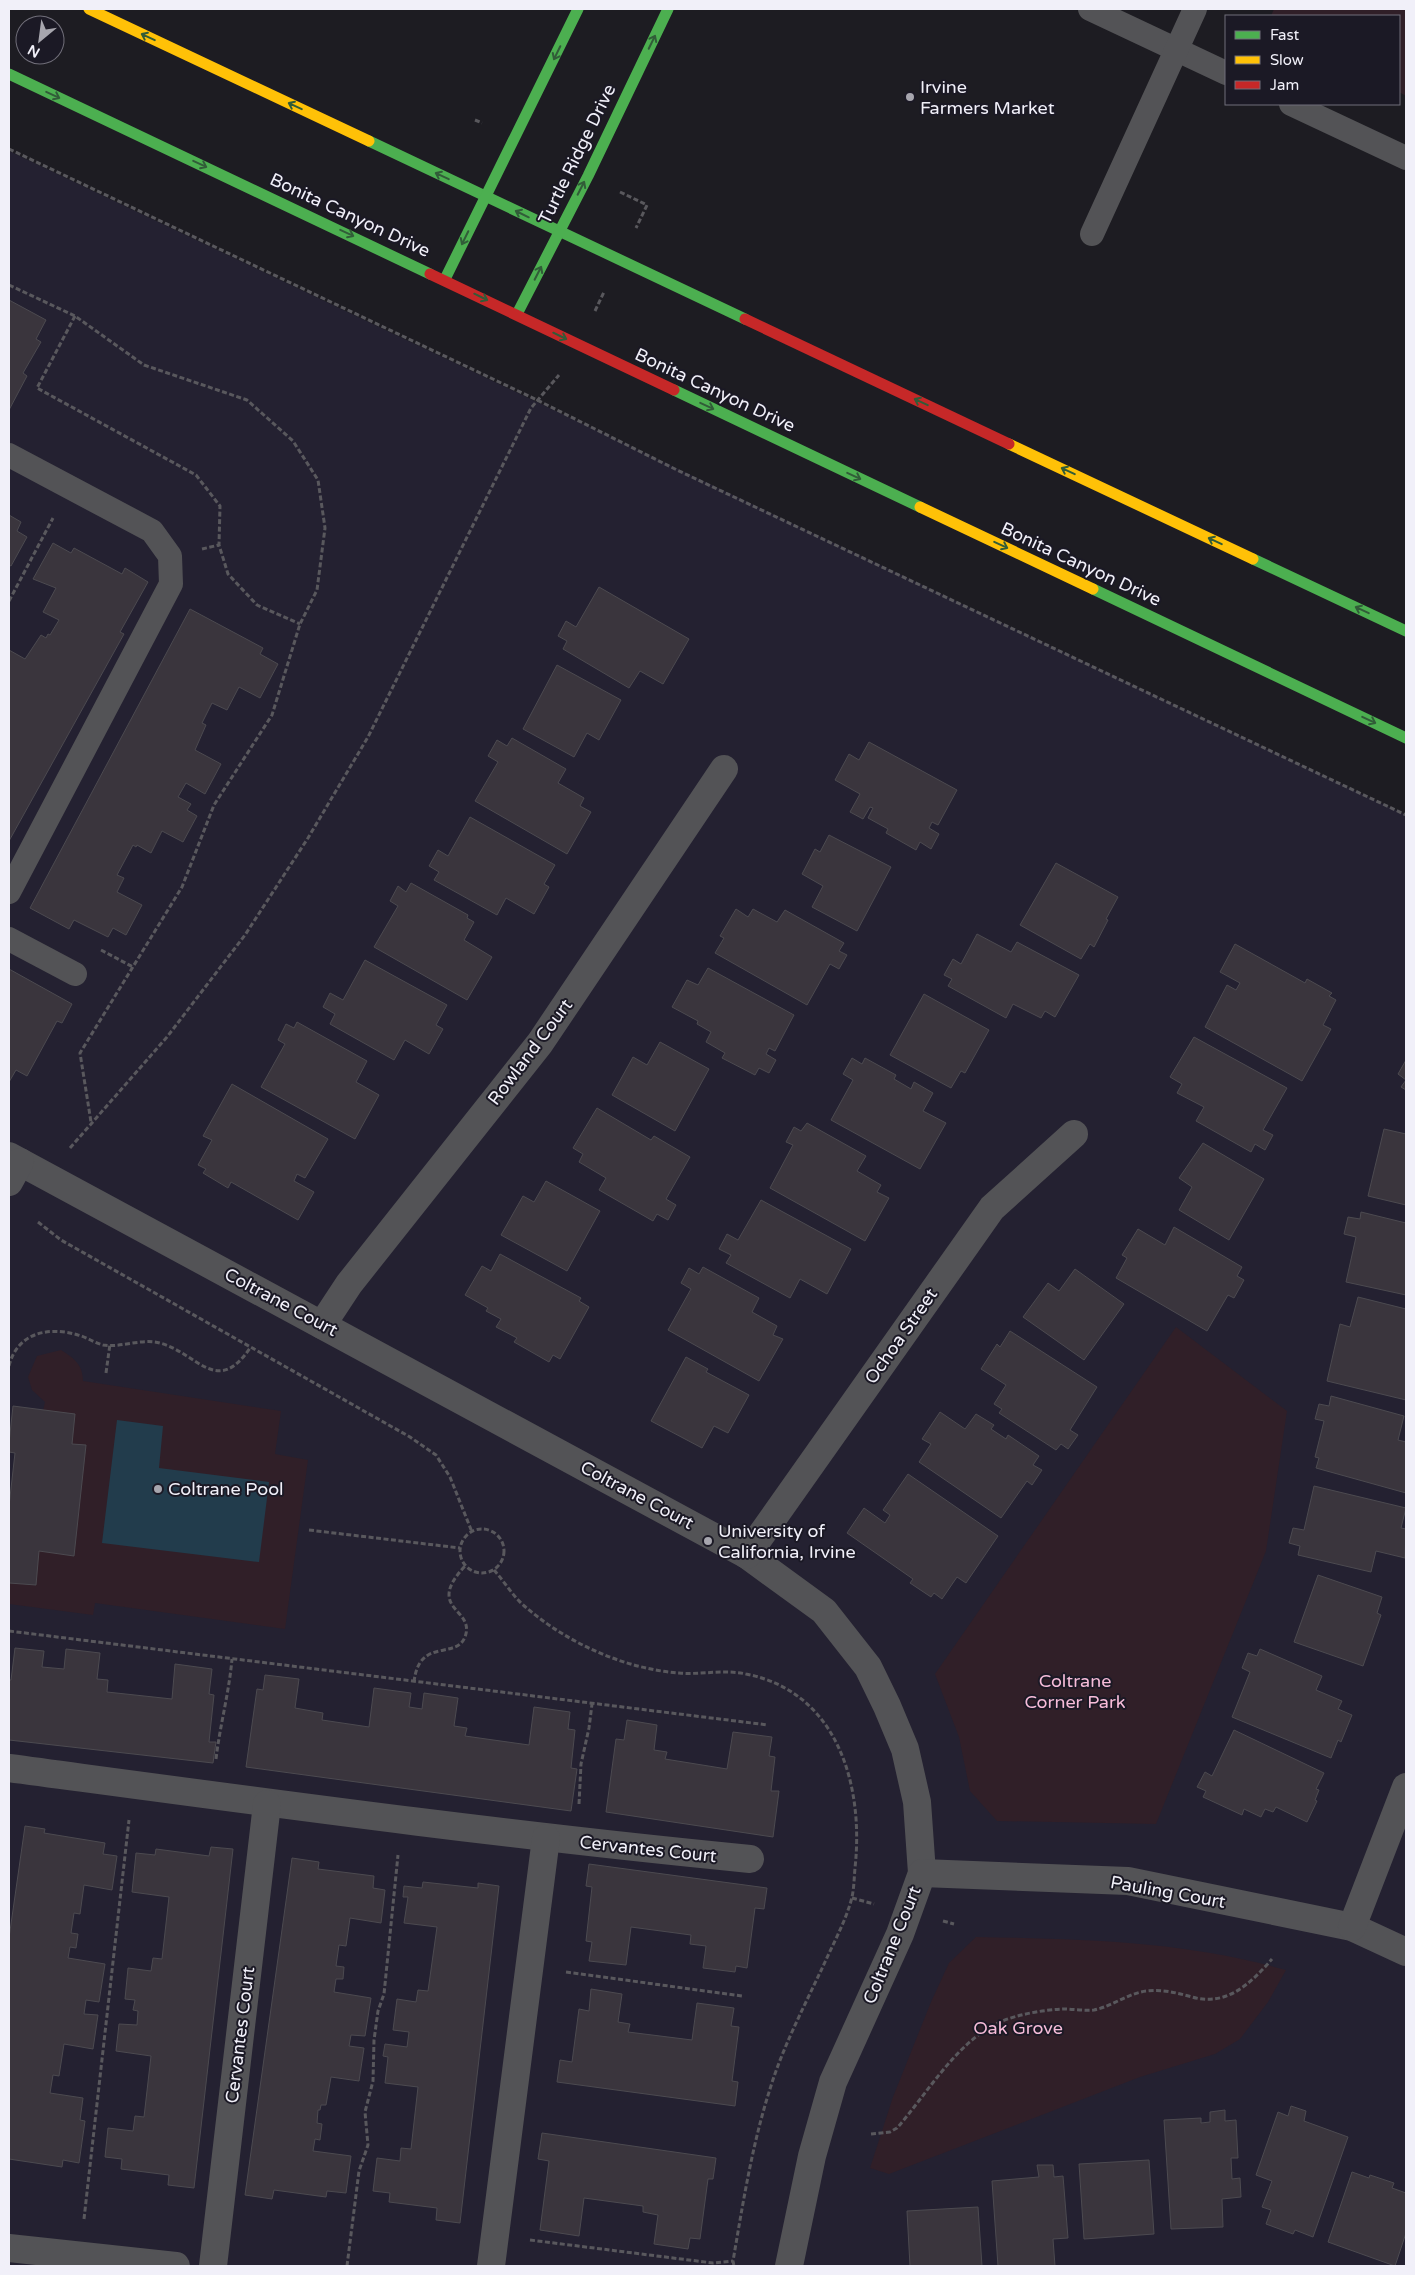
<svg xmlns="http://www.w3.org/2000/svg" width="1415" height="2275" font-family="'Varela Round',sans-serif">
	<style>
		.built { fill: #242131 }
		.green { fill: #301f28 }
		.water { fill: #223c4c }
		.building { fill: #3a353d; stroke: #4c4a50 }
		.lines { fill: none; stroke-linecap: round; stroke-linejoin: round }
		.path { stroke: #59585d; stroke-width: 3; stroke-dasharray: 5 2.5; stroke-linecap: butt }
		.lane { stroke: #535356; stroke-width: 24 }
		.street { stroke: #535356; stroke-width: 28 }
		.fast { stroke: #4caf50; stroke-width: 11 }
		.slow { stroke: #ffc107; stroke-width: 11 }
		.jam { stroke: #c62828; stroke-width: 11 }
		.oneway { stroke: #315c38 }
		.poi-dot { fill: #a7a6ae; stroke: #1b1925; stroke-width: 2 }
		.labels { text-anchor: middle; stroke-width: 4; stroke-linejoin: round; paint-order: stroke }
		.poi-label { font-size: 18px; fill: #f1f0f9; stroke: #1b1925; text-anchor: start }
		.street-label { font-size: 18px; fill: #f1f0f9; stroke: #1b1925 }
		.park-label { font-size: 18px; fill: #f6bcd9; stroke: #1b1925 }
	</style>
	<rect width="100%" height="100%" fill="#1d1c22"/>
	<polygon class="built" points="9,151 1406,815 1406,2266 9,2266"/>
	<g class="green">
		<polygon points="1274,9 1406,9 1406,96 1399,92 1399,16 1271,16"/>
		<polygon points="1176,1327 1287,1411 1266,1551 1156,1824 997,1821 970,1791 959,1737 935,1674"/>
		<path d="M61 1350C74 1358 83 1365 83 1381L281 1411 275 1454 308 1460 285 1629 95 1603 93 1615 9 1604V1519L24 1408 43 1411 45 1402 32 1390 28 1377 37 1356Z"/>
		<path d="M976 1937C1080 1939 1185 1941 1286 1970L1268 2002 1240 2039 1215 2054 1140 2077 889 2174 870 2168 893 2097 931 2002 949 1963Z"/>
	</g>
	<polygon class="water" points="117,1420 163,1426 159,1468 269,1482 259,1562 102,1543"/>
	<g class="building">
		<polygon points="9,300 46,320 36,339 41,342 23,373 27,376 9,410"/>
		<polygon points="9,515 21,522 17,531 27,537 11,566 9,565"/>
		<polygon points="53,543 71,553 74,548 122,574 125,568 148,582 120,632 124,634 9,841 9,650 25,659 41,635 46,638 48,634 50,635 59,620 43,612 56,588 33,579"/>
		<polygon points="599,587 689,639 663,684 640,671 629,688 563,649 567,641 558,636 566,621 576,627"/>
		<polygon points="190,609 263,648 260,654 278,664 260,698 239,687 227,710 212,703 202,723 206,725 195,750 221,764 205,794 186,783 178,797 191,804 187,810 197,816 183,842 162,831 151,853 137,845 136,847 133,845 117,875 124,878 117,892 142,905 126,935 113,928 108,937 74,920 69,929 30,908"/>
		<polygon points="557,665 621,700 599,740 587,733 574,757 523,729"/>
		<polygon points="512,738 566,769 558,783 584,798 580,806 591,812 567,854 475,801 498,762 488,756 497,740 507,746"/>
		<polygon points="869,742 957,790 938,825 932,822 929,828 939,834 931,849 920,842 916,850 886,833 888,829 868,818 873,808 870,807 863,819 850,812 860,794 835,780 849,754 859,760"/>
		<polygon points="470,817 555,865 544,884 549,887 534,914 506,898 497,915 434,880 439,872 429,866 438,850 448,856"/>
		<polygon points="829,835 891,867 857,931 812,907 823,886 802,874 815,849 820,852"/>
		<polygon points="1056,863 1118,897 1106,919 1108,920 1094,947 1090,944 1081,959 1020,925"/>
		<polygon points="411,883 468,915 467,918 474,922 464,940 492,957 467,1000 374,947 398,906 390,901 398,886 406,892"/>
		<polygon points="736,909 748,917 753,909 777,922 785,910 844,943 839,951 847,955 839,969 830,964 807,1005 715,953 724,938 720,936"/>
		<polygon points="977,934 1011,952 1017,942 1079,975 1055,1017 1045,1011 1041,1018 1013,1004 1006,1018 948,986 952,979 944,975 953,959 961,964"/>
		<polygon points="1235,944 1305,983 1307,979 1332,993 1329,996 1336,1000 1323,1025 1331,1029 1302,1081 1205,1027 1227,985 1236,990 1240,983 1220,972"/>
		<polygon points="365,960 447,1005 436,1025 443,1029 429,1054 405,1040 394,1060 330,1024 335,1014 323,1007 330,993 343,1000"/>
		<polygon points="708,968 794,1015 775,1051 769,1048 766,1054 776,1060 769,1073 759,1068 755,1075 722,1058 725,1053 706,1042 711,1032 697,1024 698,1021 672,1007 687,980 698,985"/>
		<polygon points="9,969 72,1004 62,1023 57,1021 27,1076 16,1070 9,1082"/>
		<polygon points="924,994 989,1030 965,1073 961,1071 951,1088 890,1055"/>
		<polygon points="297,1022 367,1061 356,1082 379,1095 355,1139 261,1087 285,1044 278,1040 286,1024 294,1028"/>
		<polygon points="1194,1037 1287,1088 1263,1130 1273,1135 1265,1150 1255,1144 1251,1152 1196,1121 1204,1107 1177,1093 1182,1084 1170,1077"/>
		<polygon points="660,1042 709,1069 675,1131 612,1095 633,1057 647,1065"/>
		<polygon points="852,1058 862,1064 865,1058 896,1075 894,1079 911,1089 914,1082 933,1093 923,1111 946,1123 920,1169 831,1120 853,1080 843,1074"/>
		<polygon points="1406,1060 1406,1090 1401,1087 1406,1080 1398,1074"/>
		<polygon points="232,1084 328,1139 305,1178 297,1174 294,1181 314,1192 298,1220 231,1182 228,1188 203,1173 206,1169 198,1165 212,1140 203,1136"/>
		<polygon points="597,1108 651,1140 654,1136 690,1157 666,1199 676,1205 668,1220 657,1214 653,1221 599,1190 606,1178 579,1162 583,1154 573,1148"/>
		<polygon points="807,1123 866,1156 857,1171 881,1185 877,1192 889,1198 865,1241 770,1188 793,1145 786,1142 794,1127 801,1131"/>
		<polygon points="1384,1129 1406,1134 1406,1205 1368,1196"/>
		<polygon points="1203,1143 1264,1179 1229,1240 1179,1210 1192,1187 1179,1178"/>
		<polygon points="546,1181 600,1211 567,1271 501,1235 523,1196 534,1202"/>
		<polygon points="761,1200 851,1249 827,1294 800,1279 790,1298 726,1263 731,1255 719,1249 727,1234 738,1240"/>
		<polygon points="1361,1212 1406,1223 1406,1295 1346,1282 1356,1237 1344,1234 1348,1217 1360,1219"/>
		<polygon points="1174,1227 1242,1267 1237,1276 1244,1280 1234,1298 1228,1295 1207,1331 1116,1278 1127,1258 1122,1255 1138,1229 1165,1245"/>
		<polygon points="500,1254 581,1298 579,1301 589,1307 560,1359 553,1355 549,1362 514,1342 517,1338 496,1327 501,1319 486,1311 488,1308 465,1295 482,1266 491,1271"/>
		<polygon points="703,1267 759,1298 752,1312 777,1326 773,1335 783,1339 759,1381 668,1330 691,1289 681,1283 689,1268 699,1274"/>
		<polygon points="1075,1269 1124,1304 1084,1360 1023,1317 1048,1283 1059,1291"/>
		<polygon points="1358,1297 1406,1309 1406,1400 1327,1381 1340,1324 1350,1327"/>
		<polygon points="1010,1331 1097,1387 1070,1430 1078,1435 1068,1449 1061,1444 1056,1450 999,1413 1002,1409 994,1404 1006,1385 981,1369 997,1344 1000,1347"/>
		<polygon points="686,1357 708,1369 706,1372 749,1395 728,1433 714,1426 702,1448 651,1421"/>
		<polygon points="1331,1396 1404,1416 1398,1440 1406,1442 1406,1493 1316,1468 1319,1458 1315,1457 1324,1421 1315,1419 1319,1404 1329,1406"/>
		<polygon points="13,1406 75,1414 72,1444 86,1445 74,1556 39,1551 36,1585 9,1583 9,1506 15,1453 9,1452 9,1443"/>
		<polygon points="940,1412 965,1429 976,1414 994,1425 991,1429 1006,1439 1008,1435 1039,1456 1033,1465 1042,1470 1032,1485 1027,1481 1001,1518 919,1462 931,1444 922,1439"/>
		<polygon points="908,1474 998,1536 966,1583 957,1577 942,1599 934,1593 931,1597 910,1583 913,1579 847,1533 864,1508 885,1523 890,1515 883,1510"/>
		<polygon points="1314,1486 1406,1508 1401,1528 1406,1529 1405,1558 1376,1551 1371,1572 1298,1555 1300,1546 1289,1543 1293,1528 1304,1530"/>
		<polygon points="1318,1575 1382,1597 1377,1613 1381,1615 1363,1666 1294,1642"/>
		<polygon points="15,1648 44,1651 42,1667 64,1669 66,1649 100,1653 97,1679 108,1680 107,1692 172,1699 175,1664 212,1669 209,1694 214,1695 209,1742 216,1742 213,1763 9,1740 9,1680 11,1680"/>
		<polygon points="1260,1649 1322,1676 1316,1690 1342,1701 1338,1709 1352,1715 1341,1742 1338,1740 1331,1758 1232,1717 1250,1672 1242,1668 1248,1653 1257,1656"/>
		<polygon points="265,1675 299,1679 295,1708 323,1713 322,1720 369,1727 374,1688 411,1693 409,1707 422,1709 424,1693 458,1698 454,1726 467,1728 465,1736 529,1745 534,1707 570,1712 568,1729 575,1730 571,1768 577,1769 571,1811 246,1767 257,1689 263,1690"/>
		<polygon points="627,1720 657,1725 654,1750 667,1752 665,1759 727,1769 733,1732 772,1737 769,1756 775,1757 771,1791 779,1791 773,1837 606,1812 616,1739 624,1740"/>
		<polygon points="1234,1730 1324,1773 1316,1789 1319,1790 1315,1800 1317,1801 1307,1822 1276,1807 1273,1812 1265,1809 1261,1817 1244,1809 1242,1815 1203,1797 1206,1791 1197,1787 1205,1772 1212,1776"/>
		<polygon points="25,1826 45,1829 44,1833 105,1843 103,1854 117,1856 112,1890 84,1885 80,1914 74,1913 71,1933 78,1934 76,1948 70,1947 68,1958 105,1964 99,2002 86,2000 84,2014 98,2015 93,2049 64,2044 59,2076 53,2075 50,2093 83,2098 80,2120 85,2121 79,2163 63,2160 62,2167 9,2159 9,1938"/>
		<polygon points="211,1847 233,1849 194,2188 168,2185 169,2175 121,2169 122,2159 105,2157 108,2128 133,2131 135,2116 144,2117 151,2056 116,2051 119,2024 137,2025 138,2011 133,2010 135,2000 125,1999 128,1968 151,1971 153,1958 162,1959 169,1897 132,1892 136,1853 155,1855 156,1849 209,1856"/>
		<polygon points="292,1858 319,1862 318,1869 374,1876 373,1888 385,1890 381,1923 350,1918 346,1946 339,1945 336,1966 344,1967 343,1979 336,1979 334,1992 371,1998 365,2036 351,2035 349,2046 364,2048 359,2081 331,2077 326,2105 321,2105 320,2110 318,2110 317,2123 322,2124 320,2140 315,2139 313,2151 351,2156 346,2193 327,2191 326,2197 274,2190 272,2199 245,2195"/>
		<polygon points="589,1864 767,1888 764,1909 755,1908 747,1968 736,1966 735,1972 703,1968 706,1946 690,1944 691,1935 631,1927 626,1965 589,1961 592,1942 586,1941 592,1887 586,1886"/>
		<polygon points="423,1882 478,1888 478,1883 499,1886 460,2223 436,2220 437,2208 389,2202 390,2193 373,2191 377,2158 400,2161 401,2148 411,2149 418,2087 385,2083 388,2057 383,2056 385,2044 407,2047 409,2032 393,2030 397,1999 416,2002 418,1990 428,1991 437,1927 404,1923 408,1897 403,1897 404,1886 422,1888"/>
		<polygon points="591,1989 622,1994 618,2022 630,2024 628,2032 692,2040 697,2003 734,2008 731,2026 739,2027 732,2081 738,2082 735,2106 557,2082 560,2060 572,2062 579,2009 589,2011"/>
		<polygon points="1291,2106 1306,2111 1304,2121 1348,2137 1313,2237 1295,2230 1293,2234 1266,2224 1271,2210 1262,2207 1272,2181 1256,2175 1278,2112 1288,2116"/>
		<polygon points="1225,2110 1225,2121 1236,2120 1238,2158 1231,2158 1232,2179 1240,2178 1241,2197 1222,2199 1223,2227 1171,2229 1164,2120 1201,2118 1201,2123 1210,2122 1210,2112"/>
		<polygon points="542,2133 716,2158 713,2179 708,2179 700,2239 690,2238 688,2249 654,2244 658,2215 643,2212 643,2206 584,2198 579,2236 540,2230 549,2161 538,2159"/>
		<polygon points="1149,2160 1154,2234 1084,2239 1079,2164"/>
		<polygon points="1037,2165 1053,2165 1054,2177 1063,2176 1068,2238 1053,2239 1055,2266 998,2266 992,2181 1039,2177"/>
		<polygon points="1352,2172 1369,2178 1370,2175 1394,2183 1392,2188 1406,2193 1406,2233 1395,2266 1328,2242"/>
		<polygon points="978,2207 982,2266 910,2266 907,2211"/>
	</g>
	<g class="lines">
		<g class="path">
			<polyline points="475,120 482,123"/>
			<polyline points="9,149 537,400 677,470 1406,815"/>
			<polyline points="620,192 647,205 636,228"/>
			<polyline points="9,285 75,316 144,365 247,400 293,441 318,480 325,528 317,590 300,624 272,715 214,805 182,887 80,1053 91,1122"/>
			<polyline points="595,311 604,292"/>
			<polyline points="75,316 37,388 196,475 220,506 219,545 228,574 257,605 300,624"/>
			<polyline points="202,549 219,545"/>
			<polyline points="9,601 53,518"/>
			<polyline points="101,950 133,967"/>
			<polyline points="70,1148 167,1037 245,935 308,838 368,737 531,408 559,375"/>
			<polyline points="38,1222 61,1240 410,1437 436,1455 450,1477 472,1532"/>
			<path d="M9 1366C17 1333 48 1326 78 1335 86 1337 95 1343 103 1345 121 1348 142 1338 160 1343 197 1353 217 1397 250 1348"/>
			<polyline points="106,1373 110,1344"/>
			<circle cx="482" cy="1551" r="22"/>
			<polyline points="309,1530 460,1548"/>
			<path d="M494 1570C503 1580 511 1593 521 1603 563 1641 623 1669 679 1673 701 1675 724 1669 746 1674 838 1692 864 1786 855 1868 854 1879 854 1891 851 1901 845 1922 834 1942 825 1962 806 2003 783 2046 770 2089 752 2145 743 2203 733 2261L734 2266"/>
			<polyline points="9,1631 768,1725"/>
			<path d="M414 1682C419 1637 456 1660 465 1637 476 1608 424 1610 465 1566"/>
			<path d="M216 1759C220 1725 229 1693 232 1659"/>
			<polyline points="579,1804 581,1764 589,1728 592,1704"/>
			<polyline points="852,1898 874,1904"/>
			<polyline points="943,1921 954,1924"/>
			<polyline points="566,1972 742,1996"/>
			<path d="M871 2134 890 2132 897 2128C927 2094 957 2041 1000 2022 1019 2014 1043 2010 1063 2009 1073 2009 1084 2011 1094 2010 1113 2006 1128 1993 1147 1991 1163 1989 1177 1993 1192 1997 1227 2007 1251 1983 1272 1959"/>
			<polyline points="84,2219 129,1820"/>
			<polyline points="530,2240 713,2263 733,2261"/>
			<polyline points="347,2266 359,2171 368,2145 365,2112 373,2081 374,2040 378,2011 384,1994 398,1855"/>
		</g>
		<g class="lane">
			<polyline points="1090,9 1226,73"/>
			<polyline points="1291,104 1406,158"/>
			<polyline points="1092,234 1195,9"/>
			<polyline points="9,455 152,531 170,556 171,584 9,892"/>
			<polyline points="9,939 75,974"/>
		</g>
		<g class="street">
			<polyline points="9,1156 747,1555 824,1611 868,1667 887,1706 905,1749 917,1802 922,1873 900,1934 833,2082 812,2156 789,2266"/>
			<polyline points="9,1182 20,1162"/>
			<polyline points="322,1325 349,1284 540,1043 724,769"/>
			<polyline points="747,1555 992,1208 1074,1134"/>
			<path d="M9 1768C256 1801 502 1835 750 1859"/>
			<polyline points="922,1873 1128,1881 1352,1927 1406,1952"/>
			<polyline points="1352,1927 1406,1787"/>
			<polyline points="9,2248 176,2266"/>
			<polyline points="213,2266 267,1804"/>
			<polyline points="491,2266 546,1838"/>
		</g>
		<g class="fast">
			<polyline points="9,74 430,274"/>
			<polyline points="369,141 745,319"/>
			<polyline points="445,279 578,9"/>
			<polyline points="517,314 588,176 668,9"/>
			<polyline points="674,390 920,507"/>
			<polyline points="1253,559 1406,631"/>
			<polyline points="1093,589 1406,738"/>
		</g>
		<g class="slow">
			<polyline points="89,9 369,141"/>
			<polyline points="1009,444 1253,559"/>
			<polyline points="920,507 1093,589"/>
		</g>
		<g class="jam">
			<polyline points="430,274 674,390"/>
			<polyline points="745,319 1009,444"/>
		</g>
	</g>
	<defs><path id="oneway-shaft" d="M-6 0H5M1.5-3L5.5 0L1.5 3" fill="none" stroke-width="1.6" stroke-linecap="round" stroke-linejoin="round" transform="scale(1.25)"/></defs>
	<g class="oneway">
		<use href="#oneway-shaft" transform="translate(148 37) rotate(-155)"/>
		<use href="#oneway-shaft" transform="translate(652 42) rotate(-64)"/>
		<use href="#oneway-shaft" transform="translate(557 53) rotate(116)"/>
		<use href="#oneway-shaft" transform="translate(53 95) rotate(25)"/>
		<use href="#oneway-shaft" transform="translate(295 106) rotate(-155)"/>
		<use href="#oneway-shaft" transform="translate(200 164) rotate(25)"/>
		<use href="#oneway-shaft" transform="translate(442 176) rotate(-155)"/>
		<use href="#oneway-shaft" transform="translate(581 188) rotate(-63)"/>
		<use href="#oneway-shaft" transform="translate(522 214) rotate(-154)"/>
		<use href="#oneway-shaft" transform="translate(347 233) rotate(25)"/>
		<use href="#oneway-shaft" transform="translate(465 238) rotate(116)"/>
		<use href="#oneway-shaft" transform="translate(538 273) rotate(-63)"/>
		<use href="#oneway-shaft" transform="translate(481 297) rotate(26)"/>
		<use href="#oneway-shaft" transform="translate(560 336) rotate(26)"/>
		<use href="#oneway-shaft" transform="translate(921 402) rotate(-155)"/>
		<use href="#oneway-shaft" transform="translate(707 406) rotate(25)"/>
		<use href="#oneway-shaft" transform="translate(1068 471) rotate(-155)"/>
		<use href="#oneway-shaft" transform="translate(854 476) rotate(25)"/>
		<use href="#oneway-shaft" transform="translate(1215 541) rotate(-155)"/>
		<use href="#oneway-shaft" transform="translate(1001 545) rotate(25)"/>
		<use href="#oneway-shaft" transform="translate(1362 610) rotate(-155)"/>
		<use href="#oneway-shaft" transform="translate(1369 720) rotate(25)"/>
	</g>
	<g class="poi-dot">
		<circle cx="910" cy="97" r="5"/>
		<circle cx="158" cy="1489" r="5"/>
		<circle cx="708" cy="1541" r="5"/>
	</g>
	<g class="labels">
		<g class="poi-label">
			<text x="920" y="93">Irvine<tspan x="920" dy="21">Farmers Market</tspan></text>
			<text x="168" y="1495">Coltrane Pool</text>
			<text x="718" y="1537">University of<tspan x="718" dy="21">California, Irvine</tspan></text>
		</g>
		<g class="street-label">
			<text transform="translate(577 154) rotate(-64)" y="6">Turtle Ridge Drive</text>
			<text transform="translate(350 215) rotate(25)" y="6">Bonita Canyon Drive</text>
			<text transform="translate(715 390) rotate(25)" y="6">Bonita Canyon Drive</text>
			<text transform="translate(1081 564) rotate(25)" y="6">Bonita Canyon Drive</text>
			<text transform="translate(530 1052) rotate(-53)" y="6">Rowland Court</text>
			<text transform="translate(281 1302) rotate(28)" y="6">Coltrane Court</text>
			<text transform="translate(901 1336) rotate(-55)" y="6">Ochoa Street</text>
			<text transform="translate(637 1495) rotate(28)" y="6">Coltrane Court</text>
			<text transform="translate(648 1849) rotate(6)" y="6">Cervantes Court</text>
			<text transform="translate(1168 1892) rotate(10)" y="6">Pauling Court</text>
			<text transform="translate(892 1945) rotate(-68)" y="6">Coltrane Court</text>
			<text transform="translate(240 2035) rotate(-83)" y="6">Cervantes Court</text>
		</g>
		<g class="park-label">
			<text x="1075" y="1687">Coltrane<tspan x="1075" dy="21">Corner Park</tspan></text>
			<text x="1018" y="2034">Oak Grove</text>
		</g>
	</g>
	<rect width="1415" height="2275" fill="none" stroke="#f1f0f9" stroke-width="20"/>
	<rect x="1225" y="15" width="175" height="90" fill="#1b1925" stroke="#716f7a"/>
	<rect x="1235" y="31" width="25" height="8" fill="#4caf50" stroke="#716f7a"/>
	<text x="1270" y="40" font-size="15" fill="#f1f0f9">Fast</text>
	<rect x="1235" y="56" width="25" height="8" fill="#ffc107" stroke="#716f7a"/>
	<text x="1270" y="65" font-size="15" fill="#f1f0f9">Slow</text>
	<rect x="1235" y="81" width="25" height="8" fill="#c62828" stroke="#716f7a"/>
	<text x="1270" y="90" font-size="15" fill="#f1f0f9">Jam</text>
	<g transform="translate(40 40) rotate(209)"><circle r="24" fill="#1b1925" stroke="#716f7a"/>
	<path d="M0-4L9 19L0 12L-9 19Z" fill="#a7a6ae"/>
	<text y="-8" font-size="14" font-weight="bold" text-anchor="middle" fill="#f1f0f9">N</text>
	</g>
</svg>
